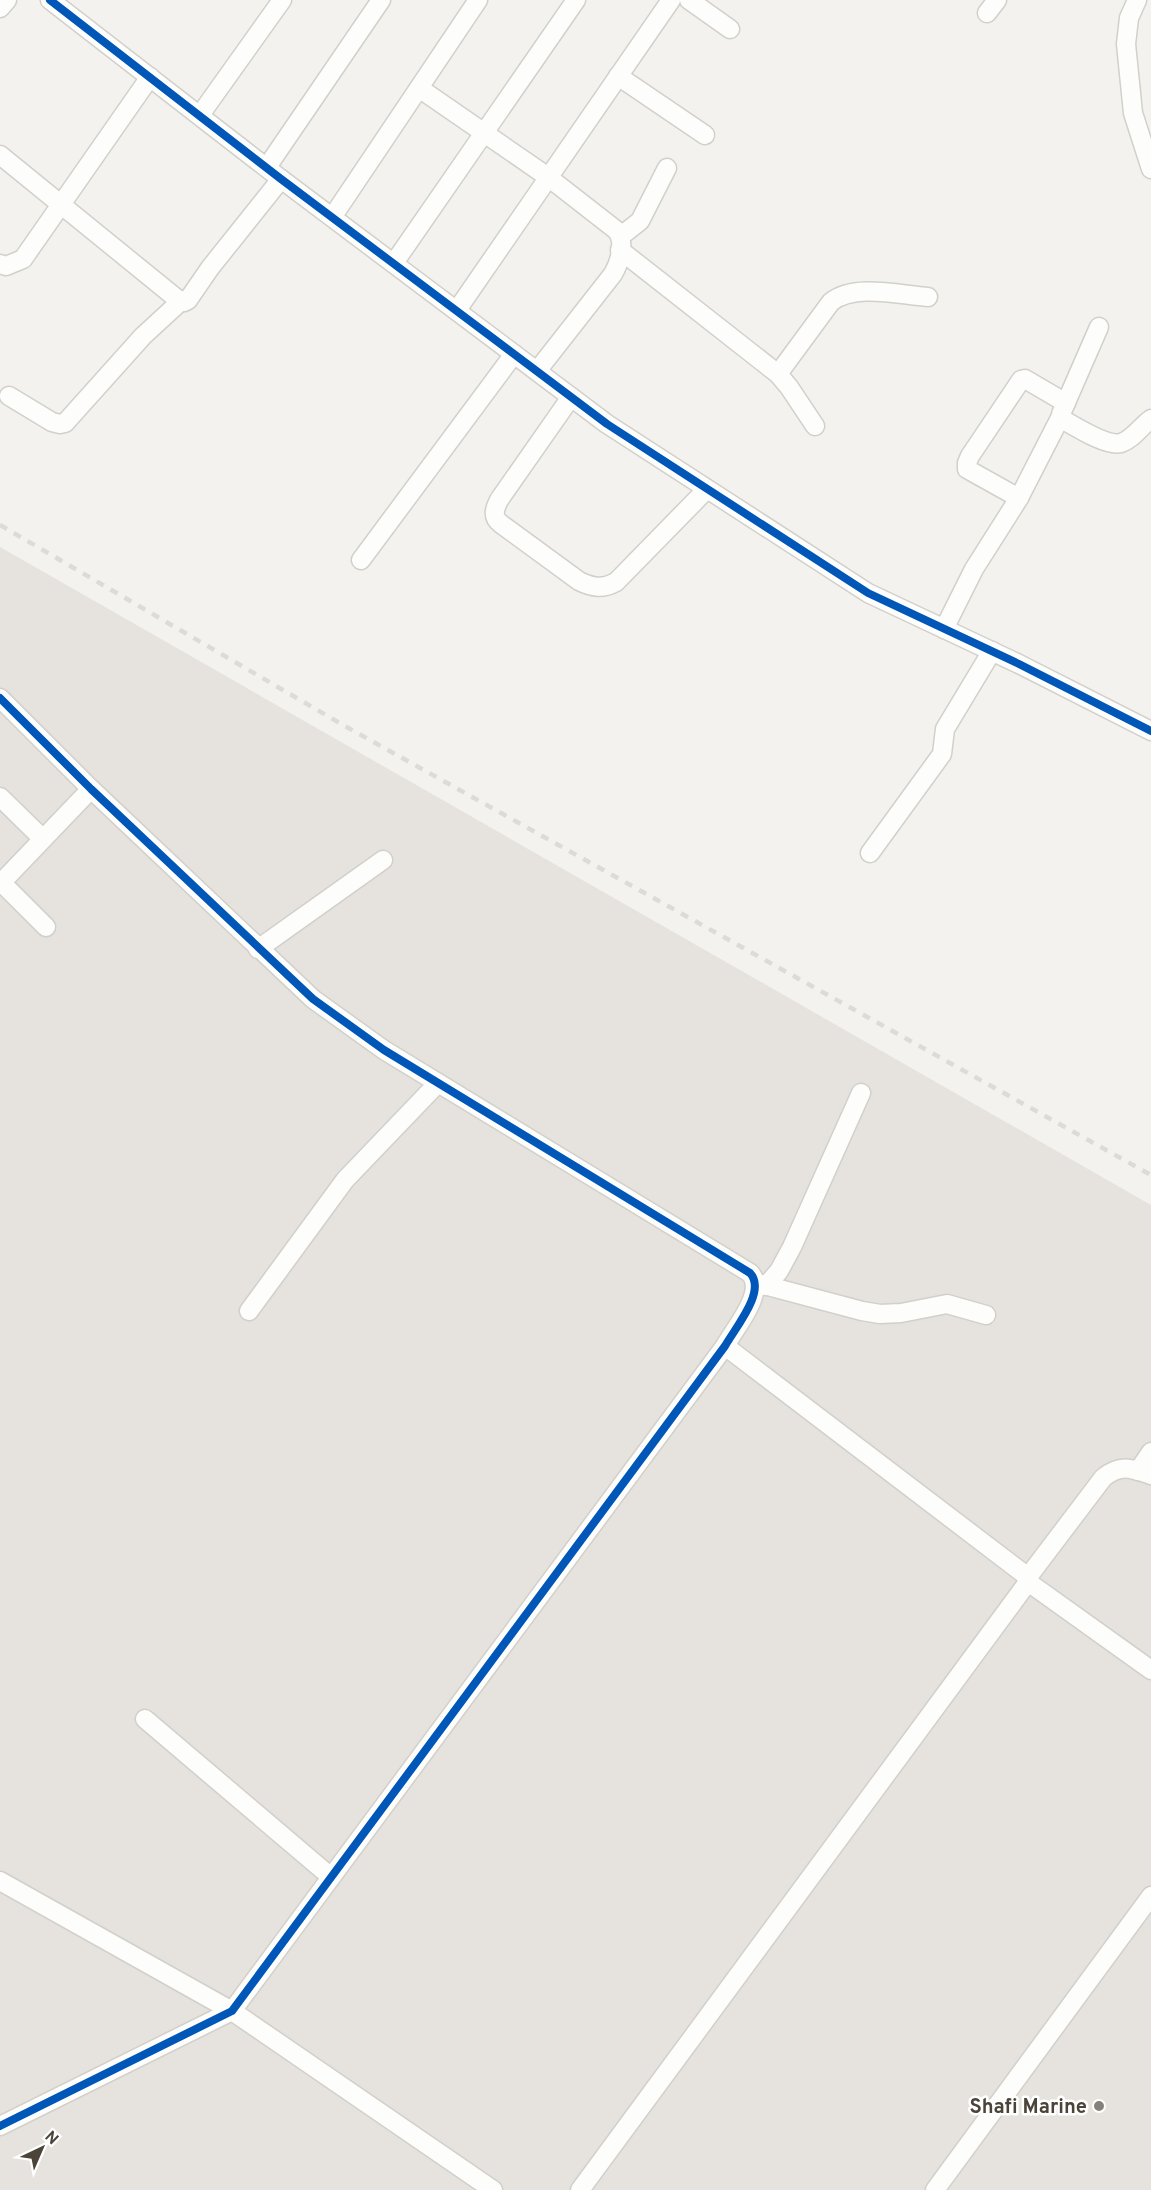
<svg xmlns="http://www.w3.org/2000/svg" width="1151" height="2190" font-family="Overpass,sans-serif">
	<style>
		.industrial { fill: #e6e2de }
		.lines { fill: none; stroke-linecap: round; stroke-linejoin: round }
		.minor-casing { stroke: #d2d0cb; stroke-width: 21 }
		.minor { stroke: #fdfdfc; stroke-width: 18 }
		.rail { stroke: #dbdbda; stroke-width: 4.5; stroke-dasharray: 8 8; stroke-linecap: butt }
		.cycleway-casing { stroke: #fff; stroke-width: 11 }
		.cycleway { stroke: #0057b8; stroke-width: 8 }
		.poi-dot { fill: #868178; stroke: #fff; stroke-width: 2 }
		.labels { text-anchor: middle; stroke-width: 5; stroke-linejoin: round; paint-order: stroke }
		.poi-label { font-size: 20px; font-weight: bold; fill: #4b4439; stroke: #fff; text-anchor: end }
	</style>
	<rect width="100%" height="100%" fill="#f4f2ee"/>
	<polygon class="industrial" points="0,547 1151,1205 1151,2190 0,2190"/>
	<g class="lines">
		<g class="minor-casing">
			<g id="minor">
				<polyline points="50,0 281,179 607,424 868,593 1019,664 1151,731"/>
				<polyline points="689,0 730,29"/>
				<polyline points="1137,0 1129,18 1126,44 1133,113 1151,169"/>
				<polyline points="0,8 7,0"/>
				<polyline points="987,13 997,0"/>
				<polyline points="618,76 705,135"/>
				<path d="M419 88 548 177 616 230C626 241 620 262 613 274L537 371"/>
				<polyline points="200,115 282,0"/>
				<polyline points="0,155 176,298 184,302 188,300 210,268 281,179"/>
				<polyline points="267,167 381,0"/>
				<polyline points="333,216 478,0"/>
				<polyline points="621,236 640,221 667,168"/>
				<polyline points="620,250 778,374 789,387 815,426"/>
				<polyline points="394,263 576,0"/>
				<polyline points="0,264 6,266 23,259 150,77"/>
				<polyline points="457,310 671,0"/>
				<path d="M778 374 831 302C855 283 899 295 928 297"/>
				<polyline points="9,396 52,422 60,424 65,423 143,336 181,301"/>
				<path d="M571 397 499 500C494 510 492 517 501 524L579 581C593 588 603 589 616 582L707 489"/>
				<polyline points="1061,414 1099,327"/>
				<polyline points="1019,498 967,469 967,463 970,456 1021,380 1025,379 1066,403"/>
				<polyline points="361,560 514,354"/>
				<path d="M944 629 974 569 1019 498 1060 418C1073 425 1106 447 1121 443 1133 439 1141 426 1151 419"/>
				<path d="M0 698 91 789 313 999 384 1050 750 1273C767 1291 735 1328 725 1346L232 2011 0 2126"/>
				<polyline points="0,797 43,839"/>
				<polyline points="870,853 942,754 945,729 992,651"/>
				<polyline points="0,881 46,927"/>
				<polyline points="0,884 91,789"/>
				<polyline points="258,949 383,860"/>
				<polyline points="757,1283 862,1311 880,1314 901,1313 947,1304 986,1315"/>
				<polyline points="766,1286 779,1271 792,1247 861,1093"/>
				<polyline points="249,1311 345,1180 438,1083"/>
				<polyline points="725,1346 1028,1577"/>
				<polyline points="1138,1471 1151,1452"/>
				<polyline points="1028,1582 1151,1670"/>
				<polyline points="145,1719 331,1877"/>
				<polyline points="0,1881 232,2011 493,2190"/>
				<path d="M580 2190 1028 1582V1577L1103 1478C1120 1464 1131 1468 1151 1475"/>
				<polyline points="935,2190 1151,1896"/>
			</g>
		</g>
		<use href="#minor" class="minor"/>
		<polyline class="rail" points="0,525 343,725 1151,1175"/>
		<g class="cycleway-casing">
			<g id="cycleway">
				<polyline points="50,0 281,179 607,424 868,593 1019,664 1151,731"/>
				<path d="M0 698 91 789 313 999 384 1050 750 1273C767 1291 735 1328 725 1346L232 2011 0 2126"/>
			</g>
		</g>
		<use href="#cycleway" class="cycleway"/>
	</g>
	<circle class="poi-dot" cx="1099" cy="2106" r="6"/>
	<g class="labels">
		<g class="poi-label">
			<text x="1087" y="2113">Shafi Marine</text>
		</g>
	</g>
	<g transform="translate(42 2148) rotate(44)" stroke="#ffffff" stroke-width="4.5" paint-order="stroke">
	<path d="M0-4.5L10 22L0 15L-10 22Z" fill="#4b4439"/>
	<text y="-9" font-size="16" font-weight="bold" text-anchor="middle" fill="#4b4439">N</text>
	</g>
</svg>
